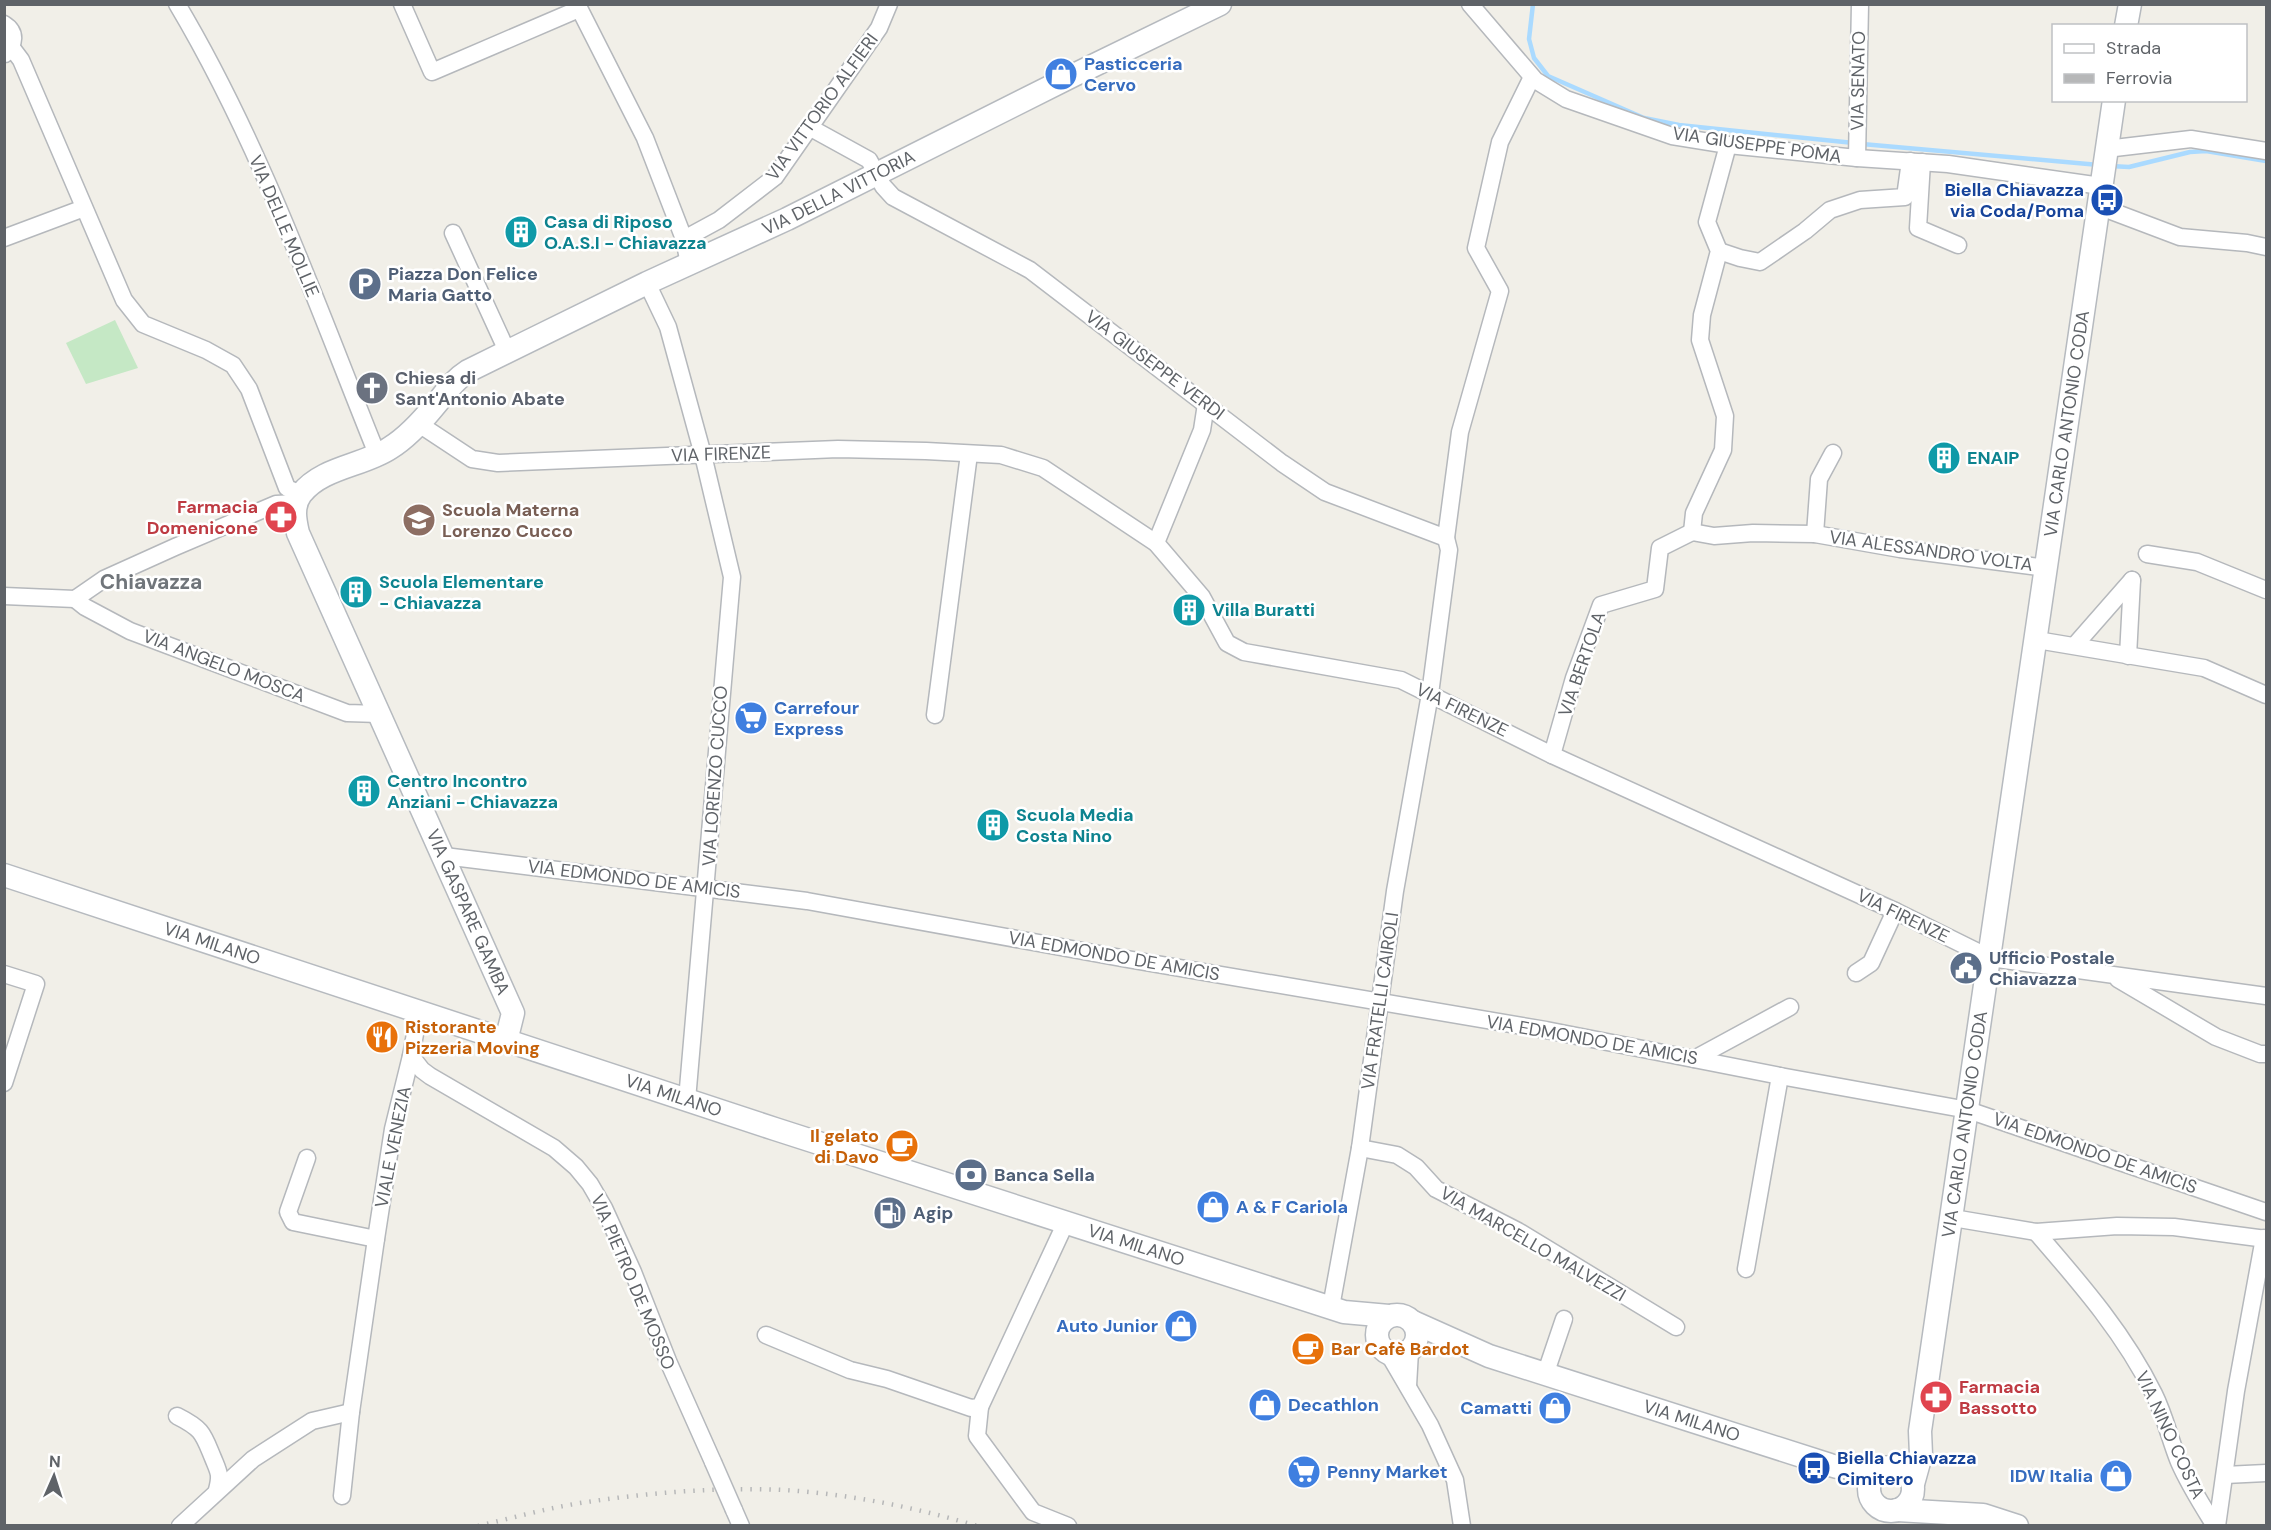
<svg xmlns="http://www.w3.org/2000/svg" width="2271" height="1530" font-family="'DM Sans',sans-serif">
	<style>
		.green { fill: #c5e8c5 }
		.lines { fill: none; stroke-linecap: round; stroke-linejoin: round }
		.stream { stroke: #aadaff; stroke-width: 4.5 }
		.street-casing { stroke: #b5b8bc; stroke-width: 19 }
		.secondary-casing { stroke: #b6babf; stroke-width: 25 }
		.street { stroke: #fff; stroke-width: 16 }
		.secondary { stroke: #fff; stroke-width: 22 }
		.rail { stroke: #b6b7b8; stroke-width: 4.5; stroke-dasharray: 1.5 8; stroke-linecap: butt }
		.street-bridge-casing { stroke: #b5b8bc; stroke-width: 19; stroke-linecap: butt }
		.street-bridge { stroke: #fff; stroke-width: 16 }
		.labels { text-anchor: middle; stroke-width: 5; stroke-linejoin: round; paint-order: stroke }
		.shop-label { font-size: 18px; font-weight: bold; fill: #366cbe; stroke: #fff; text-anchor: start }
		.street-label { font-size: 18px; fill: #5f6368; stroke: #fff }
		.transit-label { font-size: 18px; font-weight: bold; fill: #164399; stroke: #fff; text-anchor: end }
		.culture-label { font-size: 18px; font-weight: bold; fill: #0d838f; stroke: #fff; text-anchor: start }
		.service-label { font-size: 18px; font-weight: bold; fill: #4e5e75; stroke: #fff; text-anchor: start }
		.worship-label { font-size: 18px; font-weight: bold; fill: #5b616d; stroke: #fff; text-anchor: start }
		.health-label { font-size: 18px; font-weight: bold; fill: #be3a42; stroke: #fff; text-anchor: end }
		.education-label { font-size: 18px; font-weight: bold; fill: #785e54; stroke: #fff; text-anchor: start }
		.food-label { font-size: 18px; font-weight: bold; fill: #c56008; stroke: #fff; text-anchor: start }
		.quarter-label { font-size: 21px; font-weight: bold; fill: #70757a; stroke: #fff }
	</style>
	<rect width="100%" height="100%" fill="#f1efe8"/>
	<polygon class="green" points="115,320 138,368 86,384 66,343"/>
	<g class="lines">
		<g class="stream">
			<polyline points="1533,4 1529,39 1534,58 1548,76 1644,118 1679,125 1854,143"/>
			<polyline points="1862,144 2099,165"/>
			<polyline points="2110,166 2129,167 2190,152 2206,151 2266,161"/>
		</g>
		<g class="street-casing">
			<g id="street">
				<path d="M177 4C261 145 316 303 377 454"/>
				<polyline points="402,4 432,72 579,9"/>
				<polyline points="577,4 645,138 684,239 689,264"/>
				<polyline points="1470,4 1535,80 1566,99 1672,136 1728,145 1857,158 1948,164 2101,186"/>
				<path d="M4 24C17 32 15 44 5 54"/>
				<polyline points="12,48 21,60 124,300 143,324 206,350 233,365 249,389 287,488 301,494"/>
				<polyline points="809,127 869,160 883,186 893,197 1030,270 1282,463 1325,492 1446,538 1460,432 1500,291 1476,248 1500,142 1532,77"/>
				<polyline points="2106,149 2191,139 2266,151"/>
				<polyline points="1857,158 1860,4"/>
				<polyline points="1922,162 1918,228 1958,245"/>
				<polyline points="2098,206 2180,237 2247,243 2266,247"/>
				<polyline points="453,233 507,351"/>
				<polyline points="4,238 84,208"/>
				<polyline points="684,239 719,220 775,177 879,28 889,4"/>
				<polyline points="1719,251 1740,258 1760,262 1805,231 1830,210 1860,200 1905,197 1910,161"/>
				<polyline points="647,283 668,327 703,455 732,577 687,1100"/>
				<polyline points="419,424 472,459 498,463 838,449 926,451 1001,455 1043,468 1156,543 1202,597 1227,643 1244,652 1401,680 1552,755 1895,911 1990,958 2266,996"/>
				<polyline points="1692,532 1694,513 1723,450 1725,416 1700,340 1702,315 1719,251 1707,222 1728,145"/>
				<polyline points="1692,532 1714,536 1753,533 1815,534 1900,549 2047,568"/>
				<polyline points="1815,534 1819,479 1833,453"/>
				<polyline points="1156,543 1202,430 1206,404"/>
				<polyline points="2147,554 2197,562 2266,590"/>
				<polyline points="4,596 75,599 104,579 175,547 276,504 296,503"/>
				<polyline points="75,599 85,607 130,631 347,713 379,714"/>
				<polyline points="2037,640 2204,668 2266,695"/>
				<polyline points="2075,645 2132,580"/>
				<polyline points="2128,656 2132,580"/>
				<polyline points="935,715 969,454"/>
				<polyline points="1552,755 1574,678 1601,605 1655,589 1660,548 1692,532"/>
				<polyline points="444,856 807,901 1127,959 1546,1030 1780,1076 1968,1110 2266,1212"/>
				<polyline points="1856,973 1871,963 1895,911"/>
				<polyline points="4,974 36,984 4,1083"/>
				<polyline points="2118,979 2216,1037 2260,1054 2266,1054"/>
				<polyline points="419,1012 411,1056 422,1070 430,1076 554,1148 576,1167 590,1184 604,1208 633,1272 668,1361 713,1462"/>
				<polyline points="1694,1059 1790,1007"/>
				<polyline points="1360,1148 1397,1155 1416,1167 1436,1189 1518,1231 1676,1327"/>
				<polyline points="307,1158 288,1212 293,1222 376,1239"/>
				<polyline points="1953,1218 2036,1232 2117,1226 2174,1227 2266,1239"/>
				<path d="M2036 1232C2080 1283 2124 1333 2154 1394 2165 1416 2170 1440 2179 1462 2189 1485 2202 1505 2215 1526"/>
				<polyline points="1746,1269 1780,1076"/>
				<polyline points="1331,1307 1360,1148 1395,891 1430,694 1449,550 1446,538"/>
				<polyline points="766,1335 850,1370 887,1379 971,1408 980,1407 1066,1222"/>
				<polyline points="1388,1353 1430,1425 1455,1480 1462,1526"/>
				<polyline points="1545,1375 1564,1319"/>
				<polyline points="1408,1386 1410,1351"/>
				<polyline points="980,1407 977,1436 1033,1512 1068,1526"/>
				<path d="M177 1416C203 1429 203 1434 213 1458 219 1473 221 1474 217 1490"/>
				<polyline points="2225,1475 2266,1473"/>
				<polyline points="342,1496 351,1412 376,1239 393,1129 411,1056"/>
				<polyline points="734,1510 741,1526"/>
				<polyline points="180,1526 253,1459 312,1421 351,1412"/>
				<polyline points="2217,1526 2236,1391 2264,1238"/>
			</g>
		</g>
		<g class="secondary-casing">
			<g id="secondary">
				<polyline points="2126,26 2130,4"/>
				<path id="s1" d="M4 875 775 1129 1344 1312 1389 1316"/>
				<path id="s2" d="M506 1041 513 1013 298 533C295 520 292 506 301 494 322 467 363 466 390 448 408 437 423 420 436 404 447 391 454 380 468 371L647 283 787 219 1074 75 1220 4"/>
				<circle cx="1397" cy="1335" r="20"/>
				<path id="s3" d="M1413 1322 1489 1356 1830 1465 1837 1467 1887 1468"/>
				<circle cx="1891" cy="1489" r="22"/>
				<path id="s4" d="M1913 1484 1921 1455 1920 1431 2114 100"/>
				<polyline points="1897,1510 1983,1515 2017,1526"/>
			</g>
		</g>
		<use href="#street" class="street"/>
		<use href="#secondary" class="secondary"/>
		<path class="rail" d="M478 1526C516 1517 555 1506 594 1501 656 1492 722 1487 784 1490 848 1494 915 1507 977 1526"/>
		<g class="street-bridge-casing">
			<polyline id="street-bridge" points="713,1462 734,1510"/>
		</g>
		<use href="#street-bridge" class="street-bridge"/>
	</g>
	<defs>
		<g id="shop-disc" transform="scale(1.725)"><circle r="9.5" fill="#3f7fe0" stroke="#fff"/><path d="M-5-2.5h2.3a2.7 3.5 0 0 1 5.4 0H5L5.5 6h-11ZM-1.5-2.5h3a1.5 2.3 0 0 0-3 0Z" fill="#fff"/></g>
		<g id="bus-disc" transform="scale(1.725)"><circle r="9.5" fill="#1a4fb4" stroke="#fff"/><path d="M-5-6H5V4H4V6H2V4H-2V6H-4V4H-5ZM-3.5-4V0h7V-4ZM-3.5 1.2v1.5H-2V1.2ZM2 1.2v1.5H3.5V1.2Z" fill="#fff"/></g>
		<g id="building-disc" transform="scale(1.725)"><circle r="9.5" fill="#0f9aa8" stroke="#fff"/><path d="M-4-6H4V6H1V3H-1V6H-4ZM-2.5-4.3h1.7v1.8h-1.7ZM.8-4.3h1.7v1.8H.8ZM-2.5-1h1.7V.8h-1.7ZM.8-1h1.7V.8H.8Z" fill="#fff"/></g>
		<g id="parking-disc" transform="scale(1.725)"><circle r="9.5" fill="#5c6f8a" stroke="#fff"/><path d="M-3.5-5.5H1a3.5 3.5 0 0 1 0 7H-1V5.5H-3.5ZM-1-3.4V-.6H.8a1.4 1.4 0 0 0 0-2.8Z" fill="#fff"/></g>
		<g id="church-disc" transform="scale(1.725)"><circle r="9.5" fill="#6b7280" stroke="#fff"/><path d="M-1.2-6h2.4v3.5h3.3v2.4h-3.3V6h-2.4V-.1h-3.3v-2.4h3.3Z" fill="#fff"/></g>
		<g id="pharmacy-disc" transform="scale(1.725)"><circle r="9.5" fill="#e0444e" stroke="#fff"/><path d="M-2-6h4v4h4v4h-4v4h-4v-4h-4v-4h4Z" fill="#fff"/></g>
		<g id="school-disc" transform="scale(1.725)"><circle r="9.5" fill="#8d6e63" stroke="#fff"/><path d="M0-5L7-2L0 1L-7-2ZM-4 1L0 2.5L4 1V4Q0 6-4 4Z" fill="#fff"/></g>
		<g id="supermarket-disc" transform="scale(1.725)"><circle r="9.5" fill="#3f7fe0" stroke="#fff"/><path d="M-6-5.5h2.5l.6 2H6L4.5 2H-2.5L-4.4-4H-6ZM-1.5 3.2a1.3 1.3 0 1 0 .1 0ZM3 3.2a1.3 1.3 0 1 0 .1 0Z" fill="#fff"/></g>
		<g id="civic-disc" transform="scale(1.725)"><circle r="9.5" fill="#5c6f8a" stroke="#fff"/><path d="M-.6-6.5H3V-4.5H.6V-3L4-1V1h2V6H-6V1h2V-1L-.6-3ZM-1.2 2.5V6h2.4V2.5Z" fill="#fff"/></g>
		<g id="restaurant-disc" transform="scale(1.725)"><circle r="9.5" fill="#e8710a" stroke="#fff"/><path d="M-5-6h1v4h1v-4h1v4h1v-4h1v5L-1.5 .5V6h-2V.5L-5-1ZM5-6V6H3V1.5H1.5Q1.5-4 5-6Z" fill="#fff"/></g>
		<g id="cafe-disc" transform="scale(1.725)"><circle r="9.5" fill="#e8710a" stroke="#fff"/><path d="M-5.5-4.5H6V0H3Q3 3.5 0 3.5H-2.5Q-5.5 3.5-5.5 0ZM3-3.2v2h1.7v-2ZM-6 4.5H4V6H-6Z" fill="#fff"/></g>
		<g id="bank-disc" transform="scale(1.725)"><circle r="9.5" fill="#5c6f8a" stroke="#fff"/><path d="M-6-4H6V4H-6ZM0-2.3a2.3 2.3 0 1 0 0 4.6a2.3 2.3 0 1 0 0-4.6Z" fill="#fff"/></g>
		<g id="fuel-disc" transform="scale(1.725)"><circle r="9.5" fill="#5c6f8a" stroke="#fff"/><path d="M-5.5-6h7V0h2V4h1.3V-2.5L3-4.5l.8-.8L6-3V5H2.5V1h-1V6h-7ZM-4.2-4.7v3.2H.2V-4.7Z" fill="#fff"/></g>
	</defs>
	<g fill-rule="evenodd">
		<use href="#shop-disc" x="1061" y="74"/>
		<use href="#bus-disc" x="2107" y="200"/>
		<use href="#building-disc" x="521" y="232"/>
		<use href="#parking-disc" x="365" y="284"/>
		<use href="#church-disc" x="372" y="388"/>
		<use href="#building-disc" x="1944" y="458"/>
		<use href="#pharmacy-disc" x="281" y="517"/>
		<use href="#school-disc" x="419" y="520"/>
		<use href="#building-disc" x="356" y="592"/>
		<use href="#building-disc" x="1189" y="610"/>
		<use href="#supermarket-disc" x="751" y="718"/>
		<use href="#building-disc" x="364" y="791"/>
		<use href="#building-disc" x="993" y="825"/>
		<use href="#civic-disc" x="1966" y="968"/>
		<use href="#restaurant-disc" x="382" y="1037"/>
		<use href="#cafe-disc" x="902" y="1146"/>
		<use href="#bank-disc" x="971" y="1175"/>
		<use href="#shop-disc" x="1213" y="1207"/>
		<use href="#fuel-disc" x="890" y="1213"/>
		<use href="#shop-disc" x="1181" y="1326"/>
		<use href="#cafe-disc" x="1308" y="1349"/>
		<use href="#pharmacy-disc" x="1936" y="1397"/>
		<use href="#shop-disc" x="1265" y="1405"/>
		<use href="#shop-disc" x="1555" y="1408"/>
		<use href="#bus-disc" x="1814" y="1468"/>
		<use href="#supermarket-disc" x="1304" y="1472"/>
		<use href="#shop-disc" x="2116" y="1476"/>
	</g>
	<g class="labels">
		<g class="shop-label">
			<text x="1084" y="70">Pasticceria<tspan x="1084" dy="21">Cervo</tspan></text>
			<text x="774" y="714">Carrefour<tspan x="774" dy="21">Express</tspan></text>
			<text x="1236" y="1213">A &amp; F Cariola</text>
			<text x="1158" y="1332" text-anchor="end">Auto Junior</text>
			<text x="1288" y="1411">Decathlon</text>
			<text x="1532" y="1414" text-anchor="end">Camatti</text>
			<text x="1327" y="1478">Penny Market</text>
			<text x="2093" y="1482" text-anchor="end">IDW Italia</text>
		</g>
		<g class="street-label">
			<text transform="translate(1858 81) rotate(-89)" y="6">VIA SENATO</text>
			<text transform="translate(822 107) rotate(-54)" y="6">VIA VITTORIO ALFIERI</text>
			<text transform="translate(1757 145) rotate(8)" y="6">VIA GIUSEPPE POMA</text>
			<text dy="6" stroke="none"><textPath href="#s2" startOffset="1218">VIA DELLA VITTORIA</textPath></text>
			<text transform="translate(284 226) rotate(67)" y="6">VIA DELLE MOLLIE</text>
			<text transform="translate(1155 365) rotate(37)" y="6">VIA GIUSEPPE VERDI</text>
			<text dy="6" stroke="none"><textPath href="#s4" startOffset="1072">VIA CARLO ANTONIO CODA</textPath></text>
			<text transform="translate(721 454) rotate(-2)" y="6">VIA FIRENZE</text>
			<text transform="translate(1931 551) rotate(8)" y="6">VIA ALESSANDRO VOLTA</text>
			<text transform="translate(1582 664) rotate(-71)" y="6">VIA BERTOLA</text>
			<text transform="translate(224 666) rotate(21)" y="6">VIA ANGELO MOSCA</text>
			<text transform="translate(1462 710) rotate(26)" y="6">VIA FIRENZE</text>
			<text transform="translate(715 776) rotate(-86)" y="6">VIA LORENZO CUCCO</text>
			<text transform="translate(634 879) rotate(7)" y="6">VIA EDMONDO DE AMICIS</text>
			<text transform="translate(468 912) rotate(66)" y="6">VIA GASPARE GAMBA</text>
			<text transform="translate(1903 916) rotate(26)" y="6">VIA FIRENZE</text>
			<text dy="6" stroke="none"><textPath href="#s1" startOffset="219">VIA MILANO</textPath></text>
			<text transform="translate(1114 956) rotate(10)" y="6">VIA EDMONDO DE AMICIS</text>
			<text transform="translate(1380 1001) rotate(-82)" y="6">VIA FRATELLI CAIROLI</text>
			<text transform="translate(1592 1040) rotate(10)" y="6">VIA EDMONDO DE AMICIS</text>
			<text dy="6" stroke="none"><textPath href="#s1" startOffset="705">VIA MILANO</textPath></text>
			<text dy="6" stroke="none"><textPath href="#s4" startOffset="364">VIA CARLO ANTONIO CODA</textPath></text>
			<text transform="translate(393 1147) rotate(-79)" y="6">VIALE VENEZIA</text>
			<text transform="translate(2095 1153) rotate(19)" y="6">VIA EDMONDO DE AMICIS</text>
			<text dy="6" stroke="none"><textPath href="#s1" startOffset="1191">VIA MILANO</textPath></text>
			<text transform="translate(1533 1244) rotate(30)" y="6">VIA MARCELLO MALVEZZI</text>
			<text transform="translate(633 1282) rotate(67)" y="6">VIA PIETRO DE MOSSO</text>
			<text dy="6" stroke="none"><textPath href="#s3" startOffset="296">VIA MILANO</textPath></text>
			<text transform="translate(2170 1435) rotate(65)" y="6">VIA NINO COSTA</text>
		</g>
		<g class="transit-label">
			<text x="2084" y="196">Biella Chiavazza<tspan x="2084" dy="21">via Coda/Poma</tspan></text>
			<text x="1837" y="1464" text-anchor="start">Biella Chiavazza<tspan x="1837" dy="21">Cimitero</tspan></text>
		</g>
		<g class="culture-label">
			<text x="544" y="228">Casa di Riposo<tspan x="544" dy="21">O.A.S.I - Chiavazza</tspan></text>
			<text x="1967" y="464">ENAIP</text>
			<text x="379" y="588">Scuola Elementare<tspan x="379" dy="21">- Chiavazza</tspan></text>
			<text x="1212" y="616">Villa Buratti</text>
			<text x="387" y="787">Centro Incontro<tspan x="387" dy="21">Anziani - Chiavazza</tspan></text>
			<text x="1016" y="821">Scuola Media<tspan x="1016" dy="21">Costa Nino</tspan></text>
		</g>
		<g class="service-label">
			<text x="388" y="280">Piazza Don Felice<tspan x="388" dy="21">Maria Gatto</tspan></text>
			<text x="1989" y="964">Ufficio Postale<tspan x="1989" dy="21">Chiavazza</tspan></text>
			<text x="994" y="1181">Banca Sella</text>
			<text x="913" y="1219">Agip</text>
		</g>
		<g class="worship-label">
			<text x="395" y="384">Chiesa di<tspan x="395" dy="21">Sant'Antonio Abate</tspan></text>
		</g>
		<g class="health-label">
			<text x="258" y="513">Farmacia<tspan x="258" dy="21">Domenicone</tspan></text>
			<text x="1959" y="1393" text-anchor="start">Farmacia<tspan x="1959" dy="21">Bassotto</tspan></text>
		</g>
		<g class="education-label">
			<text x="442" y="516">Scuola Materna<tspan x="442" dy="21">Lorenzo Cucco</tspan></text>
		</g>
		<g class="food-label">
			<text x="405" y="1033">Ristorante<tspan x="405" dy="21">Pizzeria Moving</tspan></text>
			<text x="879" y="1142" text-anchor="end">Il gelato<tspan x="879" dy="21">di Davo</tspan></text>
			<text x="1331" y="1355">Bar Cafè Bardot</text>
		</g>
		<g class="quarter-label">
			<text x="151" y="589">Chiavazza</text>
		</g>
	</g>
	<rect width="2271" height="1530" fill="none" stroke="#5f6368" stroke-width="12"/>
	<rect x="2052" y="24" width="195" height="78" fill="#ffffff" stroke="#bfc1c3" stroke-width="1.5"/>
	<rect x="2064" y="44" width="30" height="9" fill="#ffffff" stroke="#bfc1c3" stroke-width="1.5"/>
	<text x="2106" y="54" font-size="18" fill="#5f6368">Strada</text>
	<rect x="2064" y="74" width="30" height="9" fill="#b6b7b8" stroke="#bfc1c3" stroke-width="1.5"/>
	<text x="2106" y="84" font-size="18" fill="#5f6368">Ferrovia</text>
	<g transform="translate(54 1476) rotate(3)" stroke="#ffffff" stroke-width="4.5" paint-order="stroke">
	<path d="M0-4.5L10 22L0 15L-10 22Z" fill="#5f6368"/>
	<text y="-9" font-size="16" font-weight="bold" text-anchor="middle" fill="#5f6368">N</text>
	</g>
</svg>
